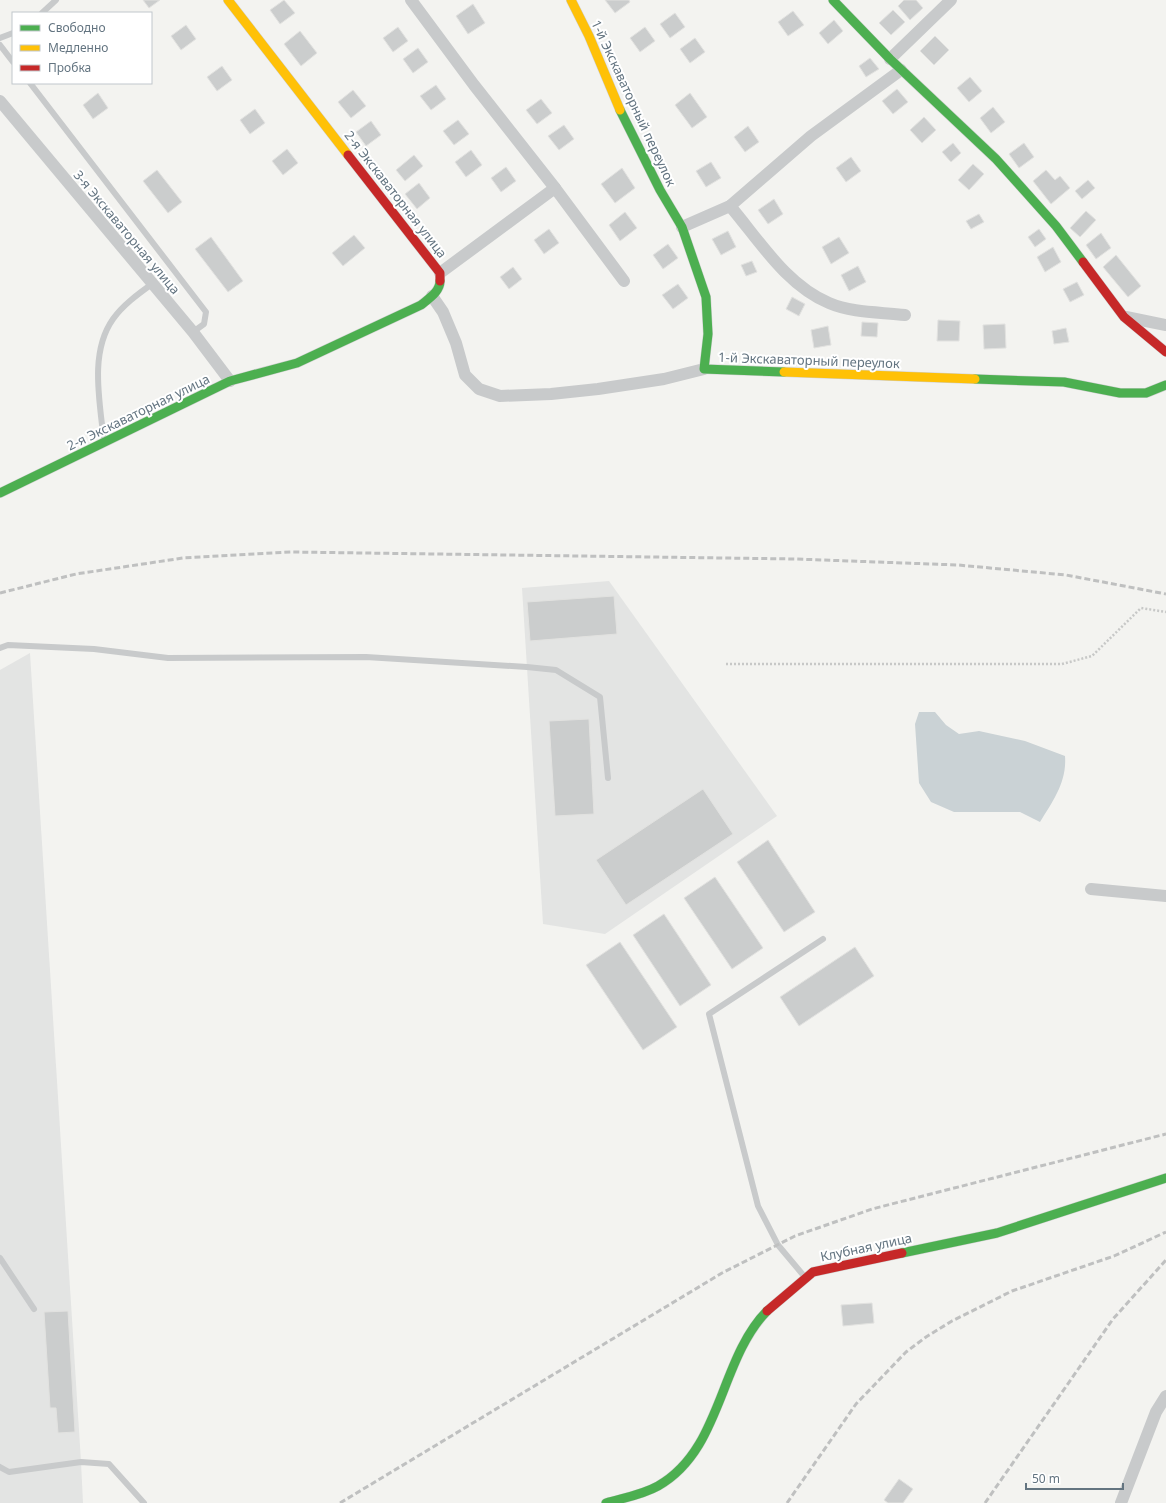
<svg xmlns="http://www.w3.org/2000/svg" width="1166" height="1503" font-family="'Noto Sans',sans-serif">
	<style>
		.built { fill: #e3e4e3 }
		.water { fill: #cad2d5 }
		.building { fill: #cbcdcd; stroke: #e2e2e0 }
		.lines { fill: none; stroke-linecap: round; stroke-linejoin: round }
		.fast-casing { stroke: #cfd0d0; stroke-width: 10 }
		.slow-casing { stroke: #cfd0d0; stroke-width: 10 }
		.jam-casing { stroke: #cfd0d0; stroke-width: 10 }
		.path { stroke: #c7c8c7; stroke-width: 2.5; stroke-dasharray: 2 2; stroke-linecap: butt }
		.lane { stroke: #c8cacb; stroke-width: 6 }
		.street { stroke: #c8cacb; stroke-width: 12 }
		.fast { stroke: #4caf50; stroke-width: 9 }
		.slow { stroke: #ffc107; stroke-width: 9 }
		.jam { stroke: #c62828; stroke-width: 9 }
		.rail { stroke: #bfc0c0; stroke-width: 3; stroke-dasharray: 6 3; stroke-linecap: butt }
		.labels { text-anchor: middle; stroke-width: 4; stroke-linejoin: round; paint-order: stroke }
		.street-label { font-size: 13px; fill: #637480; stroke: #fff }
	</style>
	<rect width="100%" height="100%" fill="#f3f3f0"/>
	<g class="built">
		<polygon points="609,581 777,816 605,934 543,924 522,588"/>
		<polygon points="30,653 81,1462 83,1503 0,1503 0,670"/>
	</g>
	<path class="water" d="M919 712H935L946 725 959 734 979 731 1025 741 1065 756C1067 782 1053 801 1040 822L1020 812H954L931 802 919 783 915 724Z"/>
	<g class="building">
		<polygon points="143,0 160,0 149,8"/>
		<polygon points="284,0 295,13 280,24 270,10"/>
		<polygon points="605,0 629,0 630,2 615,13"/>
		<polygon points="904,0 916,0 923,8 910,20 898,6"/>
		<polygon points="473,4 485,23 468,34 456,16"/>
		<polygon points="893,10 905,22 891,35 879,23"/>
		<polygon points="793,11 804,25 788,36 778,22"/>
		<polygon points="675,13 685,27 670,38 660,24"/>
		<polygon points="834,20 843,31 828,44 819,33"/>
		<polygon points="186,25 196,39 181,50 171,36"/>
		<polygon points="398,27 408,41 393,52 383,38"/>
		<polygon points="645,27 655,41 640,52 630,38"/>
		<polygon points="300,31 317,53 301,66 284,44"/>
		<polygon points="935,36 949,50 934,65 920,51"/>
		<polygon points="695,38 705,52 690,63 680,49"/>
		<polygon points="418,48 428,62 413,73 403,59"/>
		<polygon points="870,58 879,69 866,77 859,66"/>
		<polygon points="222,66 232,80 217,91 207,77"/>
		<polygon points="970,77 982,91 969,102 957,88"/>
		<polygon points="436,85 446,99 431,110 420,96"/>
		<polygon points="897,89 908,102 893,114 882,101"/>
		<polygon points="353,90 366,106 351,118 338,102"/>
		<polygon points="98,93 108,108 93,119 83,105"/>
		<polygon points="690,93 707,117 692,128 675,105"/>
		<polygon points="541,99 552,113 537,124 526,110"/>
		<polygon points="993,107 1005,122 991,133 980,118"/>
		<polygon points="255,109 265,123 250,134 240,120"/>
		<polygon points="924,117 936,130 922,143 910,130"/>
		<polygon points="458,120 469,134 454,145 443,131"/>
		<polygon points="371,121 381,135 366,146 356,132"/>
		<polygon points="564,125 574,139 559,150 548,136"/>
		<polygon points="748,126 759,142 745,152 734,137"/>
		<polygon points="953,143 961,153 951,162 942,152"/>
		<polygon points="1024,143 1034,157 1019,168 1009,154"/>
		<polygon points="287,149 298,163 283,175 272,161"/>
		<polygon points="471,150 482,165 466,177 455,162"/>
		<polygon points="414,155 423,166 405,181 396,170"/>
		<polygon points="851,157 861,171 846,182 836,168"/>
		<polygon points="711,162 721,178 706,187 696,171"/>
		<polygon points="973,164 984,174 969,190 958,180"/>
		<polygon points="506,167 516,181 501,192 491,178"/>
		<polygon points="622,168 635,188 615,203 601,184"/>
		<polygon points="157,170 182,202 168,213 143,181"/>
		<polygon points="1046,170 1055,180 1060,176 1070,188 1051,204 1033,181"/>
		<polygon points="1088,180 1095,188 1082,199 1075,191"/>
		<polygon points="419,183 430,198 417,209 405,194"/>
		<polygon points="774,199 783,214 768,224 758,210"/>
		<polygon points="1086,211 1096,220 1080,237 1070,228"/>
		<polygon points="625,212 637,228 620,241 609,225"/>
		<polygon points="979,214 984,222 971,229 966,221"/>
		<polygon points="549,229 559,243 544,254 534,240"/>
		<polygon points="1039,229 1046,239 1035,247 1028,237"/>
		<polygon points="728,231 736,247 721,255 712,239"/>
		<polygon points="1101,233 1111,248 1096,259 1086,245"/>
		<polygon points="354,235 365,248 343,266 332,253"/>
		<polygon points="211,237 243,281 228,292 195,249"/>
		<polygon points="839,237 849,253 831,264 822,247"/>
		<polygon points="668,244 678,258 663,269 653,255"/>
		<polygon points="1053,247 1061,262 1045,272 1037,257"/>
		<polygon points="1116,255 1141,286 1128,297 1103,267"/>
		<polygon points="752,261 757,272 746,276 741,265"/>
		<polygon points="858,266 866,282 849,291 841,275"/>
		<polygon points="513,267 522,279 509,289 500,277"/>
		<polygon points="1077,282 1084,295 1070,302 1063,289"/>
		<polygon points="678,284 688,298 673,309 662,295"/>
		<polygon points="792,297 805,304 799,316 786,309"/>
		<polygon points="938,320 960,321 959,341 937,341"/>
		<polygon points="862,322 878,323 877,337 861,336"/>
		<polygon points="1005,324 1006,348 984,349 983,325"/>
		<polygon points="828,326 831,345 814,348 811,330"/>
		<polygon points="1066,328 1069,342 1054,344 1052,331"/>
		<polygon points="614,596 617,634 530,641 527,602"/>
		<polygon points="589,719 594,814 555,816 549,721"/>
		<polygon points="703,789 733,834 626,905 596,860"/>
		<polygon points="768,840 815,912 784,932 737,862"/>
		<polygon points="715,877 763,948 732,969 684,898"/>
		<polygon points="664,914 711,985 680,1006 633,935"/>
		<polygon points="620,942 677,1027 643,1050 586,965"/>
		<polygon points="855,947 874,976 799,1026 780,997"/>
		<polygon points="872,1303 874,1323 843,1326 841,1305"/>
		<polygon points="68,1311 75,1432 58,1433 56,1408 50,1408 44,1312"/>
		<polygon points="899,1479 913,1489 903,1503 888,1503 884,1500"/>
	</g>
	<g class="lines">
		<g class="fast-casing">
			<g id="fast">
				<polyline points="833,0 890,59 996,159 1056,226 1083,262"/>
				<polyline points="620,110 660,190 682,227 706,297 708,334 704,369 784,372"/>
				<polyline points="975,379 1064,382 1120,393 1146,393 1166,385"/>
				<path d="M0 493 230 381 297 363 421 305C428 299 440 292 440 281"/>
				<polyline points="902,1253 997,1233 1166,1178"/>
				<path d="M606 1503C623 1498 642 1495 658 1486 722 1450 719 1360 767 1311"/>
			</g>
		</g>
		<g class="slow-casing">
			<g id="slow">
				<polyline points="228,0 348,155"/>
				<polyline points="571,0 589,36 620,110"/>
				<polyline points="784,372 975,379"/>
			</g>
		</g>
		<g class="jam-casing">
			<g id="jam">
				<polyline points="348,155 440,273 440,281"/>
				<polyline points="1083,262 1124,317 1166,352"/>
				<polyline points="767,1311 813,1272 902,1253"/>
			</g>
		</g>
		<polyline class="path" points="726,664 1062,664 1092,656 1141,608 1166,612"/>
		<g class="lane">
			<polyline points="42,13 56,0"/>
			<polyline points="0,38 13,33"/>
			<polyline points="0,45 13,62"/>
			<polyline points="30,83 206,312 204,324 193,332"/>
			<path d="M104 442C100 402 89 353 113 319 123 305 138 294 152 284"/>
			<polyline points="0,648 8,645 94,649 168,658 366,657 527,667 556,670 600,697 608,778"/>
			<polyline points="0,1258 34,1309"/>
			<polyline points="804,1276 778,1245 758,1206 709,1014 823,939"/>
			<polyline points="0,1467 9,1472 81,1462 109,1464 144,1503"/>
		</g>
		<g class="street">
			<polyline points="411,0 474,85 555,188"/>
			<polyline points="890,59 951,0"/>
			<polyline points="0,101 193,332 230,381"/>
			<path d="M730 206C759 240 786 285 829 303 852 313 880 312 905 315"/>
			<polyline points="682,227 730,206 811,136 901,70"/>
			<polyline points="440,273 555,188 624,281"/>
			<polyline points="432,296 443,312 456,343 465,375 479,389 500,396 551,394 598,389 664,379 704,369"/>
			<polyline points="1126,317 1166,325"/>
			<polyline points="1091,889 1166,896"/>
			<polyline points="1121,1503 1156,1412 1166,1396"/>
		</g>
		<use href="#fast" class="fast"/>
		<use href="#slow" class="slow"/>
		<use href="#jam" class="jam"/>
		<g class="rail">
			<polyline points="0,593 76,574 183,558 291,552 796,559 958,565 1066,575 1166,594"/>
			<polyline points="340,1503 722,1273 795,1236 872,1209 1166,1134"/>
			<polyline points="787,1503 856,1404 906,1352 926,1337 952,1321 1012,1291 1114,1256 1166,1232"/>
			<polyline points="985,1503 1113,1319 1166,1260"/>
		</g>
	</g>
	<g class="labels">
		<g class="street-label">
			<text transform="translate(634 103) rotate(65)" y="5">1-й Экскаваторный переулок</text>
			<text transform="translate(396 194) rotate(52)" y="5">2-я Экскаваторная улица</text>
			<text transform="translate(127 232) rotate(50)" y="5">3-я Экскаваторная улица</text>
			<text transform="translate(809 360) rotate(2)" y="5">1-й Экскаваторный переулок</text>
			<text transform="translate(138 412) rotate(-26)" y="5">2-я Экскаваторная улица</text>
			<text transform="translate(866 1247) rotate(-12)" y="5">Клубная улица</text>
		</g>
	</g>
	<rect x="12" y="12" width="140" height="72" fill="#ffffff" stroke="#c1c7cc"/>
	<rect x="20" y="25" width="20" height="6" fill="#4caf50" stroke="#c1c7cc"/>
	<text x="48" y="32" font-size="12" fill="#637480">Свободно</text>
	<rect x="20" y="45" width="20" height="6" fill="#ffc107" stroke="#c1c7cc"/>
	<text x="48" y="52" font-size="12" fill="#637480">Медленно</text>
	<rect x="20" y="65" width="20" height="6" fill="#c62828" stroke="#c1c7cc"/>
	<text x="48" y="72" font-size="12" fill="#637480">Пробка</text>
	<path d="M1026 1483v6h97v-6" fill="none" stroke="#637480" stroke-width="2"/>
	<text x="1032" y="1483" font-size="12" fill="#637480" stroke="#ffffff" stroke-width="3" paint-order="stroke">50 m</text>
</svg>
